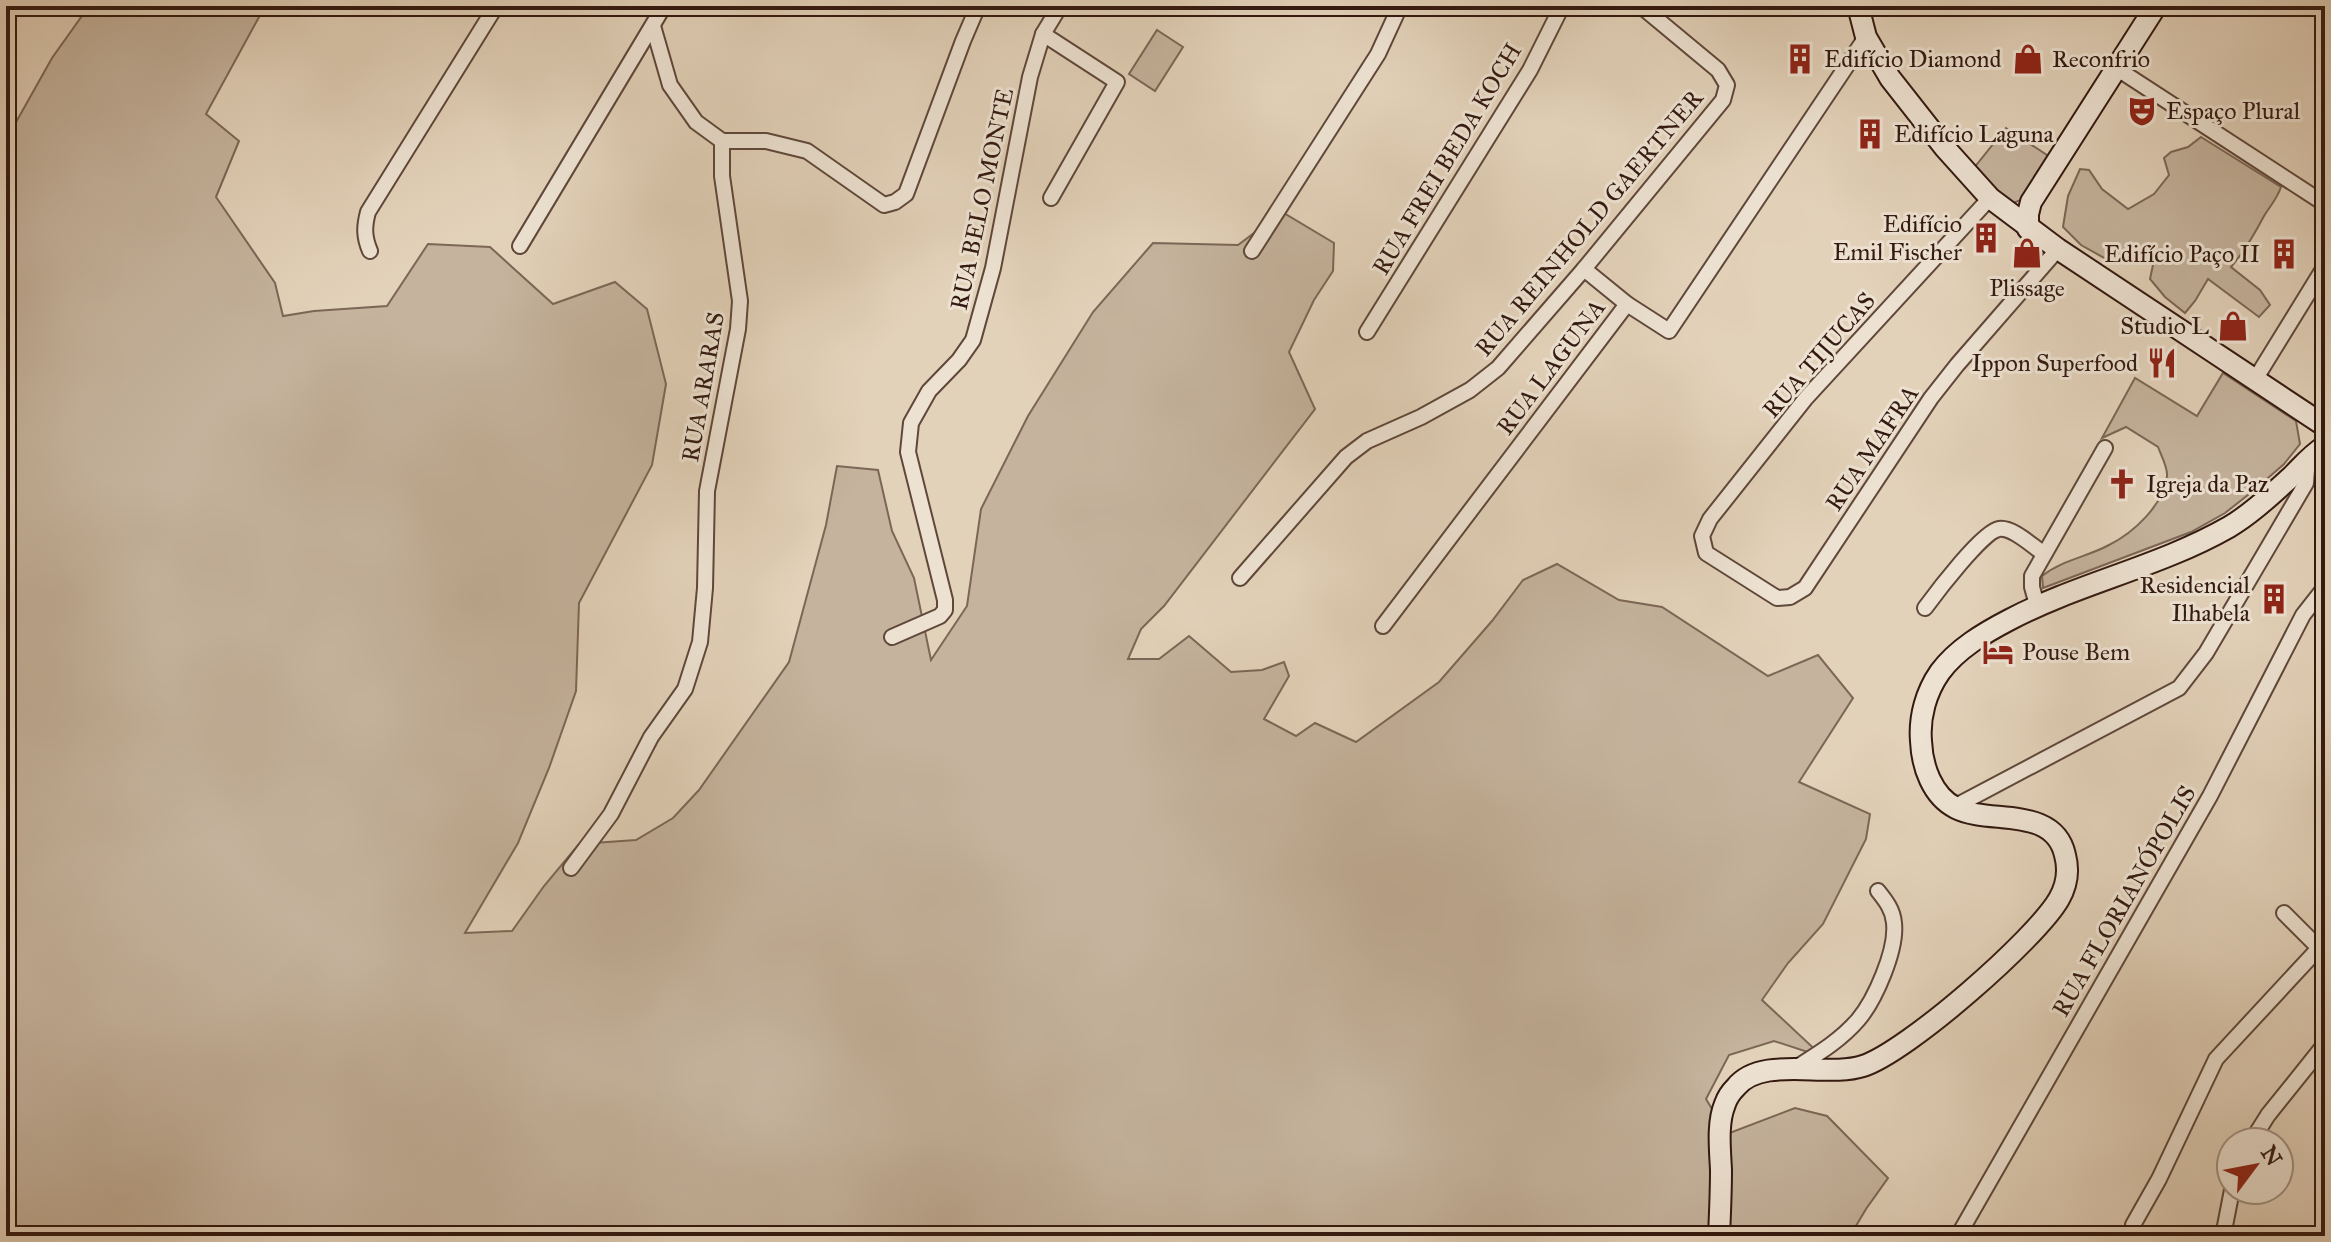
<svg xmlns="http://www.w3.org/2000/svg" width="2331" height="1242" font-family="'IM FELL Great Primer',serif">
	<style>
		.green { fill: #c5b39d; stroke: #7c6656; stroke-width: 2 }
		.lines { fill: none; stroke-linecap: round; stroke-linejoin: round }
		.street-casing { stroke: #5f473a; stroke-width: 18 }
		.secondary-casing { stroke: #331910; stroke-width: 24 }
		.street { stroke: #ede2d2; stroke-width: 14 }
		.secondary { stroke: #ede2d2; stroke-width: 20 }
		.labels { text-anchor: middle; stroke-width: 6; stroke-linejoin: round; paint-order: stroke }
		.poi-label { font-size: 24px; fill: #331910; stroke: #ede2d2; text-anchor: start }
		.street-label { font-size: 24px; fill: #331910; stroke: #ede2d2 }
	</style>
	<rect width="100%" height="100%" fill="#e3d2ba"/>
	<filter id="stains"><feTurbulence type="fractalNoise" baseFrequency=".0025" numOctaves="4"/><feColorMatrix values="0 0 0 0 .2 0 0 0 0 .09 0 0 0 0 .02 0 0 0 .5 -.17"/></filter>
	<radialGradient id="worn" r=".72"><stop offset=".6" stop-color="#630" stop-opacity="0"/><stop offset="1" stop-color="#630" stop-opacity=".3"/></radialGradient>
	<g class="green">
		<polygon points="89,6 265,6 206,114 239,141 216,197 275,283 283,316 314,311 387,306 428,244 490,247 553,304 615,282 647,309 666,384 652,465 579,603 576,691 549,768 518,843 465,933 512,931 544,886 579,844 636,840 673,818 699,790 789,662 826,525 837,466 878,470 892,531 914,578 931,660 967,606 981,509 1028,416 1093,312 1153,243 1238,245 1282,212 1334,243 1333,271 1314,300 1289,352 1315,409 1164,606 1141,629 1128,659 1159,659 1189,636 1231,672 1262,670 1284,662 1289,676 1264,719 1296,736 1315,723 1356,742 1439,682 1492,621 1523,580 1557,564 1619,600 1662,607 1768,676 1818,655 1853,698 1799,782 1870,814 1866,839 1823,924 1788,963 1762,1000 1823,1057 1774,1041 1729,1055 1706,1099 1727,1134 1795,1108 1827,1116 1888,1178 1866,1209 1850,1236 6,1236 6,140 52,58"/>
		<polygon points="1157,30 1183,47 1155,91 1129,74"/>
		<polygon points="2006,128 2050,157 2021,200 2013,203 1996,192 1974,168"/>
		<path d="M2201 137 2281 187C2277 199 2270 206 2264 216 2254 235 2245 251 2231 267L2260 290 2270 305 2259 317 2208 279 2195 301 2185 313 2165 297 2150 279 2153 265C2136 254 2125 254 2106 259L2081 245 2063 227 2068 196 2080 169 2089 170 2102 189 2128 209 2154 194 2169 175 2164 158 2171 152 2188 147Z"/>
		<path d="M2223 373 2296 421 2300 444 2284 464 2253 491 2225 513 2191 532 2043 588 2042 576C2062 560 2087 557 2109 545 2133 533 2164 505 2167 476 2168 468 2161 455 2158 447L2126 427 2102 438 2135 378 2197 416Z"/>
	</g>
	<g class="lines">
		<g class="street-casing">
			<g id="street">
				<polyline points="653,26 670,85 696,122 722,141"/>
				<polyline points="1043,34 1117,82 1051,198"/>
				<polyline points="2116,68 2325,204"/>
				<polyline points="722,141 766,141 807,151 884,205 895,202 906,194 963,41 978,6"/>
				<polyline points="1990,198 1806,398 1710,519 1702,536 1706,553 1777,598 1790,597 1805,588 1931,398 1957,365 2058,249"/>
				<polyline points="520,246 664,6"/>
				<path d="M370 251C364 237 364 227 368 212L496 6"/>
				<polyline points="1252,251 1378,54 1400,6"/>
				<polyline points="1584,269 1627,304 1669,331 1866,37"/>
				<polyline points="1367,332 1530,70 1562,6"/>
				<polyline points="2256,378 2325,266"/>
				<polyline points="1240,578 1346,457 1367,441 1421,417 1470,390 1498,368 1584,269 1723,100 1727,85 1718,70 1641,6"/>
				<polyline points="2037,605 2032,587 2032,576 2105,448"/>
				<path d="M1925 608C1936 593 1983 531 1999 529 2013 527 2032 546 2043 553"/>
				<polyline points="1383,626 1627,304"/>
				<polyline points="892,637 940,616 945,610 945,600 908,452 911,423 929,391 959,360 973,340 993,268 1030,77 1043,34 1060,6"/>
				<polyline points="1954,807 2179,688 2206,653 2306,483 2308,458"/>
				<polyline points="571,868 611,814 651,737 685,689 700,642 705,588 707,491 738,329 740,301 722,176 722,141"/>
				<polyline points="2284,913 2319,948"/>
				<path d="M1794 1069C1816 1055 1840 1041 1858 1020 1875 1000 1897 950 1894 923 1893 910 1886 901 1878 891"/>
				<polyline points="2251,1142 2268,1115 2325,1044"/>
				<polyline points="2133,1225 2159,1179 2216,1059 2319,948 2325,952"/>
				<polyline points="1958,1236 2210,796 2303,615 2325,587"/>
				<polyline points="2223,1236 2232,1190"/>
			</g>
		</g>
		<g class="secondary-casing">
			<g id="secondary">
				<polyline points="1858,6 1866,37 1890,78 1945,148 1990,198 2058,249 2325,426"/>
				<polyline points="2028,229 2028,214 2031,202 2156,6"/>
				<path d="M1719 1236C1720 1214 1721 1192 1721 1170 1720 1149 1717 1123 1725 1104 1727 1098 1732 1091 1736 1087 1762 1055 1826 1078 1863 1066 1907 1052 2036 939 2059 899 2067 885 2069 870 2065 855 2054 805 1989 825 1956 808 1932 796 1922 766 1921 741 1919 717 1926 692 1940 672 1957 649 1984 633 2009 620 2079 583 2159 567 2229 527 2251 514 2271 495 2291 477 2302 466 2311 455 2325 446"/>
			</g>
		</g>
		<use href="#street" class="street"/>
		<use href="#secondary" class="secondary"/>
	</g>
	<defs>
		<g id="building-bare" transform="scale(2.4)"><path d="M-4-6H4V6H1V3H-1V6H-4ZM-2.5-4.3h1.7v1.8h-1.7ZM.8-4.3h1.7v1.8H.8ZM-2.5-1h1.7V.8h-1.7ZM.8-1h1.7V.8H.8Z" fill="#8f2418" stroke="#ede2d2" stroke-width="2.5" paint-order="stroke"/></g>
		<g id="shop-bare" transform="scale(2.4)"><path d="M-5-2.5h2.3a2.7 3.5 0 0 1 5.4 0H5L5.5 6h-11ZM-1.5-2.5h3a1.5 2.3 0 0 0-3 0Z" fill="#8f2418" stroke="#ede2d2" stroke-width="2.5" paint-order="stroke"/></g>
		<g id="theatre-bare" transform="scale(2.4)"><path d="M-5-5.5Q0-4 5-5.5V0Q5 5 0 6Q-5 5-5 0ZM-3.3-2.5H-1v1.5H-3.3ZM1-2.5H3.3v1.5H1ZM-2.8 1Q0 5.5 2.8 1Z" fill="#8f2418" stroke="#ede2d2" stroke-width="2.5" paint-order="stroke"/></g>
		<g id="restaurant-bare" transform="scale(2.4)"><path d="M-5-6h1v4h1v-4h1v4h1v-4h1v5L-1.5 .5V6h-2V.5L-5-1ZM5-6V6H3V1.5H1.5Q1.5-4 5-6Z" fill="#8f2418" stroke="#ede2d2" stroke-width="2.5" paint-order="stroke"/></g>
		<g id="church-bare" transform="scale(2.4)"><path d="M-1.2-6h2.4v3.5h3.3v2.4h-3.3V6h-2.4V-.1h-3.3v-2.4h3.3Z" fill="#8f2418" stroke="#ede2d2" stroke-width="2.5" paint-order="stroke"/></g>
		<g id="hotel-bare" transform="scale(2.4)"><path d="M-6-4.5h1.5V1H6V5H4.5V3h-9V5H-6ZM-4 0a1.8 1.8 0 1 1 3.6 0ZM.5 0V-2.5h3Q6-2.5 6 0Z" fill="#8f2418" stroke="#ede2d2" stroke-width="2.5" paint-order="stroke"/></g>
	</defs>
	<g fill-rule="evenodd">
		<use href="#building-bare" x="1800" y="59"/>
		<use href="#shop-bare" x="2028" y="59"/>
		<use href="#theatre-bare" x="2142" y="111"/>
		<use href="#building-bare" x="1870" y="134"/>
		<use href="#building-bare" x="1986" y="238"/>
		<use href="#shop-bare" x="2027" y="253"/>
		<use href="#building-bare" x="2284" y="254"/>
		<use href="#shop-bare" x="2233" y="326"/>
		<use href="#restaurant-bare" x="2162" y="363"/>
		<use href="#church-bare" x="2122" y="484"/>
		<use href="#building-bare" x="2274" y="599"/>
		<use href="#hotel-bare" x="1998" y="652"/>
	</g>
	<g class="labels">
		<g class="poi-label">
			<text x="1824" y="67">Edifício Diamond</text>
			<text x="2052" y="67">Reconfrio</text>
			<text x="2166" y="119">Espaço Plural</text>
			<text x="1894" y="142">Edifício Laguna</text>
			<text x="1962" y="232" text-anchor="end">Edifício<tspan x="1962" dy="28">Emil Fischer</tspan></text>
			<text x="2260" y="262" text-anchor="end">Edifício Paço II</text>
			<text x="2027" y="296" text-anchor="middle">Plissage</text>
			<text x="2209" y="334" text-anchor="end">Studio L</text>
			<text x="2138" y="371" text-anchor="end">Ippon Superfood</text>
			<text x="2146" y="492">Igreja da Paz</text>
			<text x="2250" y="593" text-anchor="end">Residencial<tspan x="2250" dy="28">Ilhabela</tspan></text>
			<text x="2022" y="660">Pouse Bem</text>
		</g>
		<g class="street-label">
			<text transform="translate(1447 159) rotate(-59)" y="8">RUA FREI BEDA KOCH</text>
			<text transform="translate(982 199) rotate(-78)" y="8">RUA BELO MONTE</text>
			<text transform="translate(1589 223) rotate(-50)" y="8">RUA REINHOLD GAERTNER</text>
			<text transform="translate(1819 355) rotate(-49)" y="8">RUA TIJUCAS</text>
			<text transform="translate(1551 367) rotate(-53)" y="8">RUA LAGUNA</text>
			<text transform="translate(703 387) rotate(-80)" y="8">RUA ARARAS</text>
			<text transform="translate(1872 448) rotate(-56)" y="8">RUA MAFRA</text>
			<text transform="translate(2124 901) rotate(-60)" y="8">RUA FLORIANÓPOLIS</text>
		</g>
	</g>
	<rect width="2331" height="1242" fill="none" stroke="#e3d2ba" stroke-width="32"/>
	<rect x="8" y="8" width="2315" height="1226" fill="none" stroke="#331910" stroke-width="4"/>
	<rect x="16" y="16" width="2299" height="1210" fill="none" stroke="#331910" stroke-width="2"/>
	<g transform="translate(2255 1166) rotate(58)"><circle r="38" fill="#ede2d2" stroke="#a39284" stroke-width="2"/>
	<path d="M0-6L14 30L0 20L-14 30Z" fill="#8f2418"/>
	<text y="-12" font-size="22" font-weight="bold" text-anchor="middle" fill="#331910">N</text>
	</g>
	<rect width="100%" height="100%" filter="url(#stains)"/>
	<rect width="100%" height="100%" fill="url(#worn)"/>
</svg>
